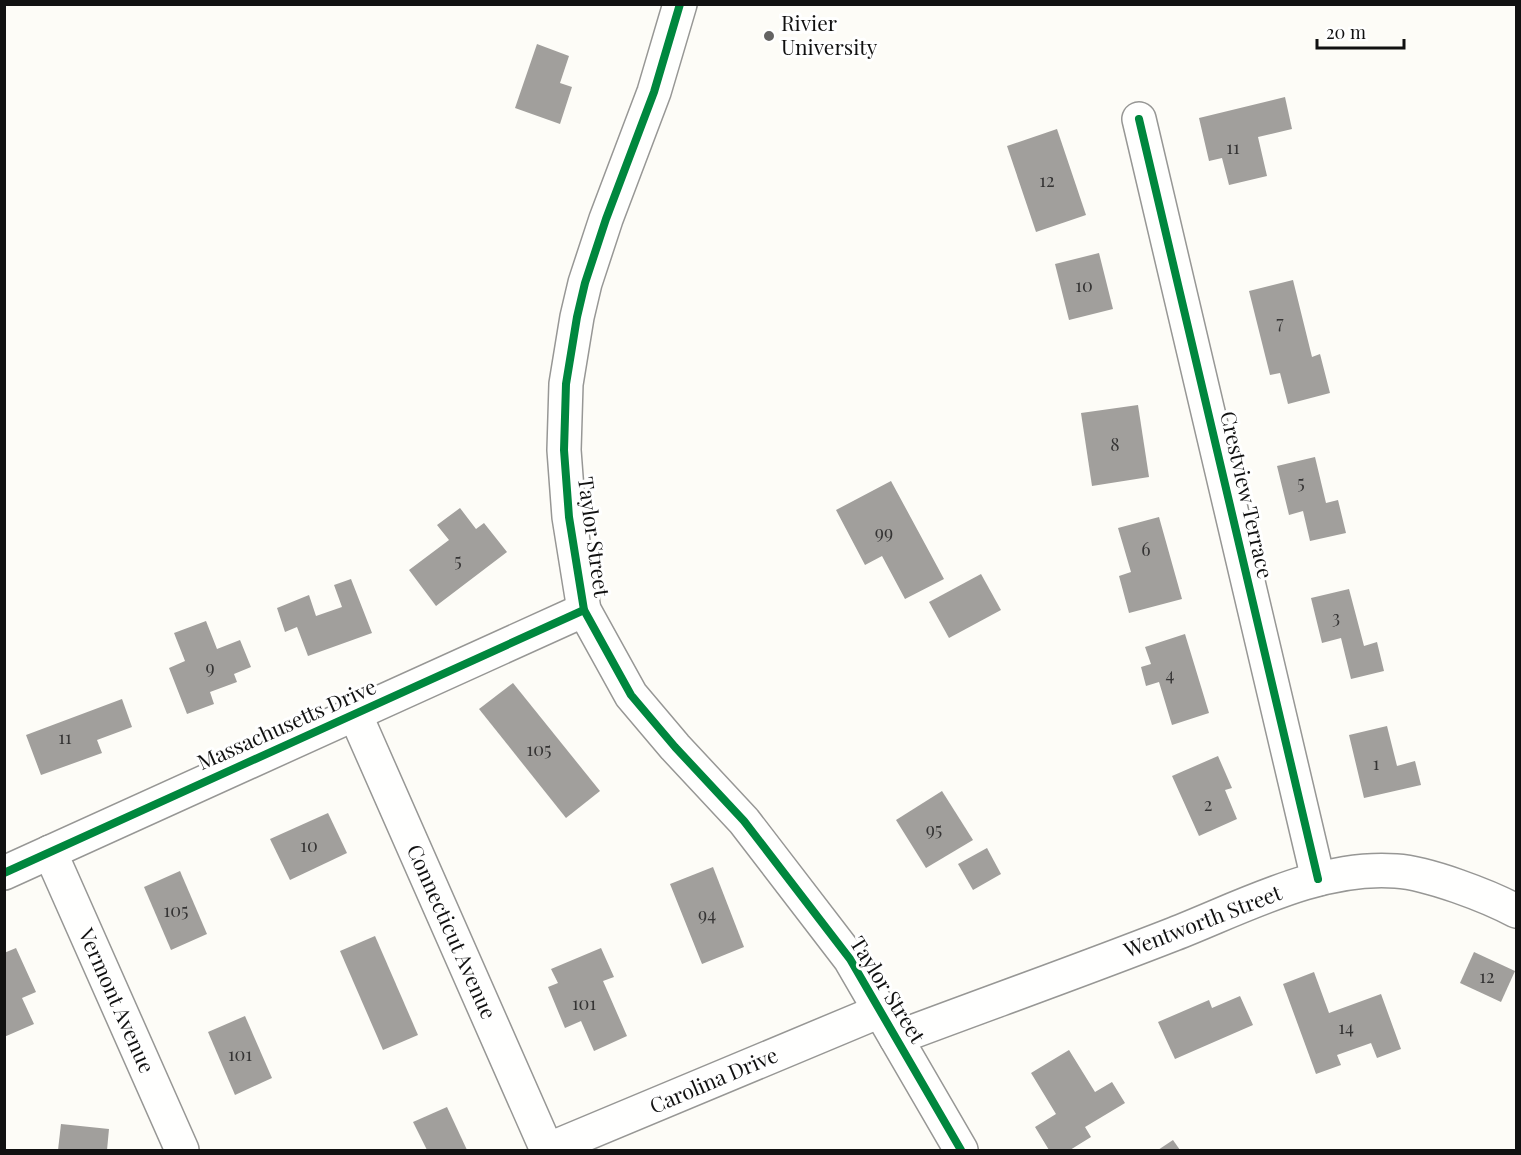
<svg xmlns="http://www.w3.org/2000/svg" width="1521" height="1155" font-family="'Playfair Display',serif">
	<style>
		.building { fill: #a19f9c }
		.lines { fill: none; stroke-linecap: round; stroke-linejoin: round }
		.minor-casing { stroke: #979795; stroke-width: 36 }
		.minor { stroke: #fffffe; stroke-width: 33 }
		.cycleway-casing { stroke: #fff; stroke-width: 11 }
		.cycleway { stroke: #00873e; stroke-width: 8 }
		.poi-dot { fill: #646362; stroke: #fff; stroke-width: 2 }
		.labels { text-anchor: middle; stroke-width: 6; stroke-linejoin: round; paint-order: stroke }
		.number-label { font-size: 18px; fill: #353434 }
		.poi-label { font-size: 21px; fill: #111; stroke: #fff; text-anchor: start }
		.street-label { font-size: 21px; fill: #111; stroke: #fff }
	</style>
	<rect width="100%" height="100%" fill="#fdfcf7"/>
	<g class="building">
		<polygon points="537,44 569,56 560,83 572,87 560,124 515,108"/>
		<polygon points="1285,97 1292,129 1258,137 1267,176 1229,185 1222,158 1209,161 1199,118"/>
		<polygon points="1057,129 1086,215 1036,232 1007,146"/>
		<polygon points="1099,253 1113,309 1069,320 1055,264"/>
		<polygon points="1293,280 1312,357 1320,354 1330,393 1288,404 1280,373 1270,375 1249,291"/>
		<polygon points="1138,405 1149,477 1092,486 1081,413"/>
		<polygon points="1315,457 1326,503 1338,500 1346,533 1310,541 1303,511 1289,515 1277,466"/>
		<polygon points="891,481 944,579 905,599 882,556 865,565 836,510"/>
		<polygon points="460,508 476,529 484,523 507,552 436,606 409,570 449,540 437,525"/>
		<polygon points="1159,517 1182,599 1129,613 1119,576 1131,572 1118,528"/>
		<polygon points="981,574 1001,610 949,638 929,602"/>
		<polygon points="351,579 372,633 308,656 297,627 285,632 277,608 309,595 316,616 342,607 334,585"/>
		<polygon points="1349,589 1364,646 1377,642 1384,671 1351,679 1341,638 1322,643 1311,598"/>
		<polygon points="206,621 217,649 240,640 251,667 234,674 237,682 210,692 214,704 187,714 169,668 185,661 174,633"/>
		<polygon points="1185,634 1209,713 1172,725 1159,682 1146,686 1141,667 1151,664 1145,647"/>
		<polygon points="513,683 600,791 566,818 479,709"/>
		<polygon points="122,699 132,727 97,740 102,753 41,775 26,735"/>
		<polygon points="1387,726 1397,766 1415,761 1421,785 1364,798 1349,735"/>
		<polygon points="1218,756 1232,788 1225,790 1237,819 1199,836 1172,776"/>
		<polygon points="942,791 973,840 926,868 896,820"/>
		<polygon points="328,813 347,853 290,880 270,839"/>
		<polygon points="987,848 1001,874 973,890 958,864"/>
		<polygon points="713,867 744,947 702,964 670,884"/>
		<polygon points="180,871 207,934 171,950 144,887"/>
		<polygon points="375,936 418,1035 383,1050 340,951"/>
		<polygon points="16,948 36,992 22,998 34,1024 4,1037 4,953"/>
		<polygon points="601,948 614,977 603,981 627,1036 594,1051 581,1021 565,1028 548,987 558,983 551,969"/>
		<polygon points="1474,952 1515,971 1501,1002 1460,983"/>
		<polygon points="1314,972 1329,1013 1381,994 1401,1049 1377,1058 1371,1043 1337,1055 1341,1065 1316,1074 1283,984"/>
		<polygon points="1240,996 1253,1025 1175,1059 1158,1022 1209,1000 1212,1008"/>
		<polygon points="245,1016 272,1078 235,1095 208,1032"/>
		<polygon points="1069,1050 1095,1092 1112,1082 1125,1103 1085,1127 1091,1137 1070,1150 1049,1150 1035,1127 1056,1114 1031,1073"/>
		<polygon points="447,1107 467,1150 427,1150 413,1122"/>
		<polygon points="61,1124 109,1129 107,1150 58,1150"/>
		<polygon points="1173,1140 1180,1150 1158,1150"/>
	</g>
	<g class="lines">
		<g class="minor-casing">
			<g id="minor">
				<polyline points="680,4 654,92 606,219 585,283 577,317 566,384 564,450 569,517 584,610 631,695 675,747 744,821 850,959 961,1150"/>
				<polyline points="1139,119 1318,879"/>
				<polyline points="355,714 547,1150"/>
				<polyline points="50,852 182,1150"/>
				<polyline points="4,873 584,610"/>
				<path d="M896 1038C989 1003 1082 970 1174 934 1243 907 1320 865 1396 871 1428 873 1488 896 1516 911"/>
				<polyline points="547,1150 880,1011"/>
			</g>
		</g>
		<use href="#minor" class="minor"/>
		<g class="cycleway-casing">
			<g id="cycleway">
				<polyline points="680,4 654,92 606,219 585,283 577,317 566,384 564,450 569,517 584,610 631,695 675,747 744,821 850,959 961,1150"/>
				<polyline points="1139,119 1318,879"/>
				<polyline points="4,873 584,610"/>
			</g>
		</g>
		<use href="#cycleway" class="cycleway"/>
	</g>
	<circle class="poi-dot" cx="769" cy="36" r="6"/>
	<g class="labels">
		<g class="number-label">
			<text x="1233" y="154">11</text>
			<text x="1047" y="187">12</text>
			<text x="1084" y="292">10</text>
			<text x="1280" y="329">7</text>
			<text x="1115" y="451">8</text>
			<text x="1301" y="489">5</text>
			<text x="884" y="539">99</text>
			<text x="1146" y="556">6</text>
			<text x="458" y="567">5</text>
			<text x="1336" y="624">3</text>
			<text x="210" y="674">9</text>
			<text x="1170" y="681">4</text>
			<text x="65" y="744">11</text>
			<text x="539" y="756">105</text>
			<text x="1376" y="770">1</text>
			<text x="1208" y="811">2</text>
			<text x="934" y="836">95</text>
			<text x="309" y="852">10</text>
			<text x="176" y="917">105</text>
			<text x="707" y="921">94</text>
			<text x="1487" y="983">12</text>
			<text x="584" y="1010">101</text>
			<text x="1346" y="1034">14</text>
			<text x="240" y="1061">101</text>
		</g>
		<g class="poi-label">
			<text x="781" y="31">Rivier<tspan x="781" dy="24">University</tspan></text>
		</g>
		<g class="street-label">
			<text transform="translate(1246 495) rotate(77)" y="7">Crestview Terrace</text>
			<text transform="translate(593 537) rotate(82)" y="7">Taylor Street</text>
			<text transform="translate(287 725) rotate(-24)" y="7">Massachusetts Drive</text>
			<text transform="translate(1203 922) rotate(-21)" y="7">Wentworth Street</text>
			<text transform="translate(451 932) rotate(66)" y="7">Connecticut Avenue</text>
			<text transform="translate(887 990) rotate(58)" y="7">Taylor Street</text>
			<text transform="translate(116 1001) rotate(66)" y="7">Vermont Avenue</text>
			<text transform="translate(714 1081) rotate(-23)" y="7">Carolina Drive</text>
		</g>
	</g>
	<rect width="1521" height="1155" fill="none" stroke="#111111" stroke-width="12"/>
	<path d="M1317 39v9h87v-9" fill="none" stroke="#111111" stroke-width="3"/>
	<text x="1326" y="39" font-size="18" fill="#111111" stroke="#ffffff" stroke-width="4.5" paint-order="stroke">20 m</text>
</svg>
